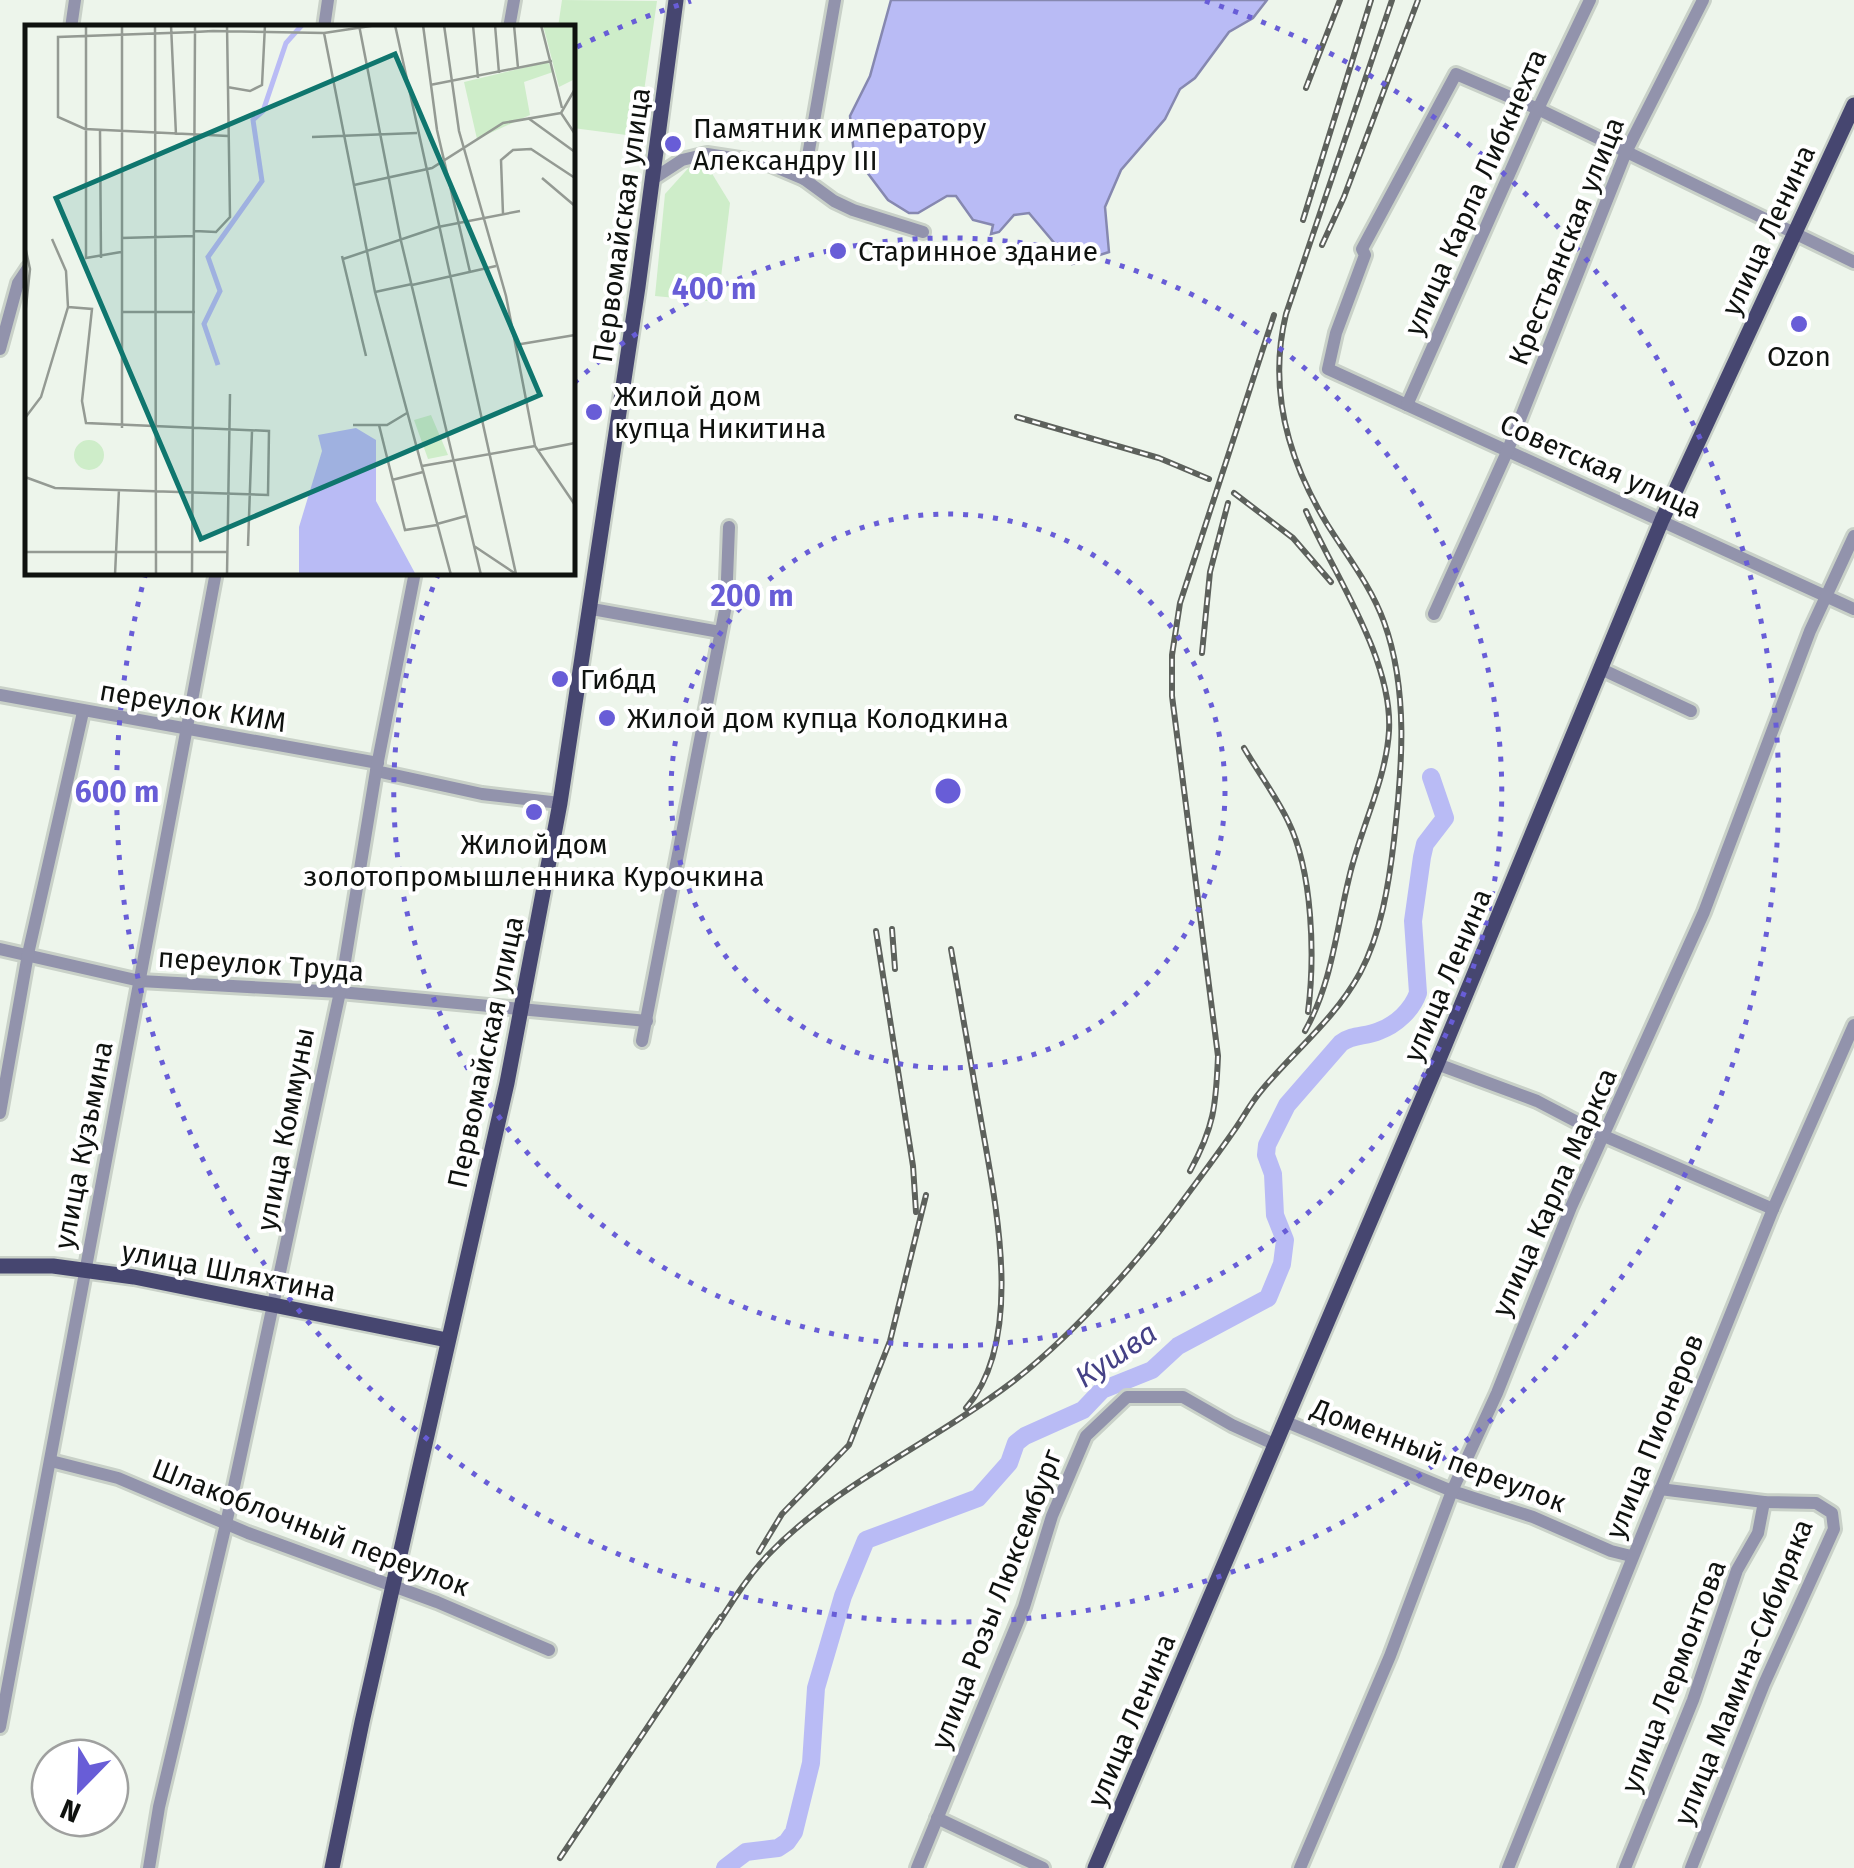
<svg xmlns="http://www.w3.org/2000/svg" width="1854" height="1868" font-family="'Fira Sans',sans-serif">
	<style>
		.green { fill: #ceedc9 }
		.water { fill: #b9bbf5; stroke: #8688b0; stroke-width: 2.5 }
		.lines { fill: none; stroke-linecap: round; stroke-linejoin: round }
		.river { stroke: #b9bbf5; stroke-width: 18 }
		.minor-casing { stroke: #c9d1c8; stroke-width: 18 }
		.major-casing { stroke: #c9d1c8; stroke-width: 20 }
		.minor { stroke: #9293ac; stroke-width: 12 }
		.major { stroke: #464670; stroke-width: 15 }
		.rail-casing { stroke: #5d615c; stroke-width: 6 }
		.rail { stroke: #fff; stroke-width: 2.5; stroke-dasharray: 8; stroke-linecap: butt }
		.ring { fill: none; stroke: #685dd7; stroke-width: 5; stroke-dasharray: 5 10 }
		.poi-dot { fill: #685dd7; stroke: #fff; stroke-width: 4 }
		.labels { text-anchor: middle; stroke-width: 8; stroke-linejoin: round; paint-order: stroke }
		.poi-label { font-size: 28px; fill: #0f120f; stroke: #fff; text-anchor: start }
		.street-label { font-size: 28px; fill: #0f120f; stroke: #fff }
		.water-label { font-size: 30px; font-style: italic; fill: #454186; stroke: #fff }
		.inset-river { fill: none; stroke: #b9bbf5; stroke-width: 5 }
		.inset-road { fill: none; stroke: #949a93; stroke-width: 2.5 }
		.view { fill: #0f766e; fill-opacity: 0.15; stroke: #0f766e; stroke-width: 5 }
		.inset-edge { fill: none; stroke: #0f120f; stroke-width: 5 }
		.centre { fill: #685dd7; stroke: #fff; stroke-width: 5 }
		.ring-label { font-size: 30px; text-anchor: middle; font-weight: bold; fill: #685dd7; stroke: #fff; stroke-width: 8; stroke-linejoin: round; paint-order: stroke }
	</style>
	<rect width="100%" height="100%" fill="#edf5eb"/>
	<g class="green">
		<polygon points="562,0 657,1 638,133 634,136 573,128 572,28 558,27"/>
		<polygon points="692,164 708,167 730,203 718,302 655,296 665,194"/>
	</g>
	<polygon class="water" points="891,0 1267,0 1253,18 1229,32 1195,78 1180,89 1165,119 1121,170 1105,207 1109,252 1072,264 1029,213 1014,215 999,232 991,234 993,225 973,220 956,196 947,196 918,213 909,213 888,200 854,155 850,116 870,76"/>
	<g class="lines">
		<path class="river" d="M725 1868 746 1852 778 1848 787 1842 794 1832 811 1763 816 1688 843 1596 866 1540 978 1498 1009 1463 1016 1443 1025 1436 1083 1410 1102 1390 1152 1370 1178 1346 1268 1298 1282 1264 1285 1240 1275 1215 1273 1174 1266 1155 1267 1145 1287 1105 1341 1043C1353 1034 1365 1037 1379 1031 1396 1025 1412 1010 1418 993L1413 921 1422 857 1425 844 1445 818 1431 777"/>
		<g class="minor-casing">
			<g id="minor">
				<polyline points="71,28 75,0"/>
				<polyline points="324,28 328,0"/>
				<polyline points="509,28 514,0"/>
				<polyline points="653,179 682,160 707,154 766,163 804,179 834,201 853,210 923,232"/>
				<polyline points="804,179 835,0"/>
				<polyline points="1854,262 1538,109 1456,74 1362,249 1365,255 1336,333 1328,369 1854,609"/>
				<polyline points="0,349 18,283 28,268"/>
				<polyline points="1407,405 1538,109 1590,0"/>
				<polyline points="592,609 720,632"/>
				<polyline points="1434,614 1507,452 1626,152 1703,0"/>
				<polyline points="1601,669 1691,711"/>
				<polyline points="0,695 378,763"/>
				<polyline points="376,771 482,794 560,803"/>
				<polyline points="0,949 140,981 340,992 647,1021"/>
				<polyline points="642,1041 726,605 729,527"/>
				<polyline points="1437,1064 1537,1101 1604,1136 1773,1209"/>
				<polyline points="0,1113 28,954 83,712"/>
				<polyline points="1284,1421 1452,1491 1533,1517 1611,1551 1631,1556"/>
				<polyline points="51,1461 118,1478 248,1533 437,1602 549,1650"/>
				<polyline points="1660,1489 1764,1502 1816,1503 1832,1513 1834,1529 1764,1684 1691,1868"/>
				<polyline points="0,1727 216,572"/>
				<polyline points="937,1818 1043,1868"/>
				<polyline points="149,1868 159,1807 226,1524 340,992 376,771 415,572"/>
				<polyline points="917,1868 1024,1607 1052,1516 1086,1436 1127,1397 1183,1397 1232,1425 1274,1444"/>
				<polyline points="1300,1868 1390,1656 1452,1491 1497,1393 1571,1207 1704,912 1810,631 1854,536"/>
				<polyline points="1508,1868 1773,1209 1854,1025"/>
				<polyline points="1625,1868 1693,1700 1737,1570 1758,1533 1764,1502"/>
			</g>
		</g>
		<g class="major-casing">
			<g id="major">
				<polyline points="0,1266 53,1266 134,1277 447,1340"/>
				<polyline points="332,1868 362,1722 507,1083 560,803 638,287 676,0"/>
				<polyline points="1095,1868 1437,1064 1662,520 1854,105"/>
			</g>
		</g>
		<use href="#minor" class="minor"/>
		<use href="#major" class="major"/>
		<g class="rail-casing">
			<g id="rail">
				<polyline points="1306,88 1340,0"/>
				<polyline points="1303,220 1371,0"/>
				<polyline points="1322,245 1344,197 1418,0"/>
				<polyline points="1017,417 1159,458 1209,479"/>
				<polyline points="1234,493 1293,538 1331,582"/>
				<polyline points="1202,653 1210,572 1228,503"/>
				<path d="M1244 748C1258 772 1276 796 1288 821 1313 872 1315 957 1308 1012"/>
				<polyline points="892,929 895,969"/>
				<polyline points="876,931 913,1166 916,1212"/>
				<path d="M951 949C960 1002 970 1055 979 1109 993 1192 1028 1337 966 1408"/>
				<path d="M1305 1031C1332 983 1336 931 1349 878 1360 829 1386 781 1389 731 1393 659 1334 575 1306 511"/>
				<path d="M1190 1171C1214 1127 1216 1106 1218 1056L1172 696V655L1180 603 1274 315"/>
				<polyline points="759,1552 782,1514 849,1445 890,1341 926,1195"/>
				<path d="M716 1627C732 1602 748 1576 768 1555 836 1484 930 1444 1007 1386 1065 1343 1132 1269 1176 1210 1195 1184 1215 1158 1233 1132 1243 1118 1250 1104 1261 1091 1293 1052 1335 1019 1360 973 1381 934 1389 883 1394 840 1402 769 1409 691 1384 622 1371 586 1347 556 1327 524 1288 460 1268 388 1286 314L1392 0"/>
				<polyline points="560,1858 721,1617"/>
			</g>
		</g>
		<use href="#rail" class="rail"/>
	</g>
	<g class="ring">
		<circle cx="948" cy="791" r="277"/>
		<path d="M574 383A554 554 0 1 1 438 575"/>
		<path d="M577 47A831 831 0 0 1 691 1M1205 1A831 831 0 1 1 145 576"/>
	</g>
	<g class="poi-dot">
		<circle cx="673" cy="144" r="10"/>
		<circle cx="838" cy="251" r="10"/>
		<circle cx="1799" cy="324" r="10"/>
		<circle cx="594" cy="412" r="10"/>
		<circle cx="560" cy="679" r="10"/>
		<circle cx="607" cy="718" r="10"/>
		<circle cx="534" cy="812" r="10"/>
	</g>
	<g class="labels">
		<g class="poi-label">
			<text x="693" y="138">Памятник императору<tspan x="693" dy="32">Александру III</tspan></text>
			<text x="858" y="261">Старинное здание</text>
			<text x="1799" y="366" text-anchor="middle">Ozon</text>
			<text x="614" y="406">Жилой дом<tspan x="614" dy="32">купца Никитина</tspan></text>
			<text x="580" y="689">Гибдд</text>
			<text x="627" y="728">Жилой дом купца Колодкина</text>
			<text x="534" y="854" text-anchor="middle">Жилой дом<tspan x="534" dy="32">золотопромышленника Курочкина</tspan></text>
		</g>
		<g class="street-label">
			<text transform="translate(1475 192) rotate(-66)" y="10">улица Карла Либкнехта</text>
			<text transform="translate(621 225) rotate(-82)" y="10">Первомайская улица</text>
			<text transform="translate(1768 230) rotate(-65)" y="10">улица Ленина</text>
			<text transform="translate(1566 241) rotate(-68)" y="10">Крестьянская улица</text>
			<text transform="translate(1601 466) rotate(24)" y="10">Советская улица</text>
			<text transform="translate(193 706) rotate(10)" y="10">переулок КИМ</text>
			<text transform="translate(261 964) rotate(4)" y="10">переулок Труда</text>
			<text transform="translate(1447 975) rotate(-67)" y="10">улица Ленина</text>
			<text transform="translate(485 1052) rotate(-78)" y="10">Первомайская улица</text>
			<text transform="translate(285 1129) rotate(-79)" y="10">улица Коммуны</text>
			<text transform="translate(83 1145) rotate(-79)" y="10">улица Кузьмина</text>
			<text transform="translate(1554 1192) rotate(-66)" y="10">улица Карла Маркса</text>
			<text transform="translate(229 1271) rotate(11)" y="10">улица Шляхтина</text>
			<text transform="translate(1654 1436) rotate(-68)" y="10">улица Пионеров</text>
			<text transform="translate(1439 1455) rotate(21)" y="10">Доменный переулок</text>
			<text transform="translate(311 1527) rotate(21)" y="10">Шлакоблочный переулок</text>
			<text transform="translate(996 1599) rotate(-69)" y="10">улица Розы Люксембург</text>
			<text transform="translate(1743 1672) rotate(-68)" y="10">улица Мамина-Сибиряка</text>
			<text transform="translate(1673 1676) rotate(-69)" y="10">улица Лермонтова</text>
			<text transform="translate(1131 1720) rotate(-67)" y="10">улица Ленина</text>
		</g>
		<g class="water-label">
			<text transform="translate(1116 1355) rotate(-34)" y="10">Кушва</text>
		</g>
	</g>
	<g transform="translate(25 25)">
		<rect width="550" height="550" fill="#edf5eb"/>
		<path d="M518 0H550V54L534 62ZM523 37 528 47 499 57 505 90 452 114 439 57ZM406 390 423 430 403 434 389 395ZM49 430a15 15 0 1 1 30 0a15 15 0 1 1-30 0Z" fill="#ceedc9"/>
		<path d="M331 403 351 415V476L391 550H274V502L297 426 293 410Z" fill="#b9bbf5"/>
		<path class="inset-river" d="M193 340 179 299 195 266 183 232 237 156 228 95 238 86 261 18 277 0"/>
		<path class="inset-road" d="M61 0V233L96 227M130 0 131 550M146 0 151 110M170 0V7L33 12V92L60 104 203 111M334 0 376 216 456 550M370 0 491 549M398 0 412 105 445 247M419 0 434 106 481 271 510 421M448 0 453 53M470 0 474 48M489 0 493 43M516 0 537 83M299 8 352 0M405 60 527 36M202 62 225 66 237 60 240 0M550 64 536 88 550 109M503 93 550 127M75 105 76 233M287 112 392 108M517 153 550 181M329 160 407 143 478 98 536 88M478 189 476 135 488 125 506 124 550 153M170 206 191 207 205 192 202 0M96 213 170 211M0 221 5 244 0 291M317 231 341 331M318 234 413 202 495 186M387 260 471 241M350 267 387 259M97 287H170M490 320 550 310M0 393 16 372 43 282 41 246 27 214M328 400H362L382 388M354 400 380 505 412 500M97 403V0M510 421 550 480M514 425 550 418M397 441 510 421M0 452 30 463 243 470 244 406 61 398 57 376 67 284 43 282M367 455 398 447M412 499 441 491M223 521 227 406M449 521 491 549M0 527H202M90 550 94 464M167 550 170 7 188 6 299 8 350 267 426 550M202 550 205 369"/>
		<path class="view" d="M370 29 515 370 176 514 31 173Z"/>
		<rect width="550" height="550" class="inset-edge"/>
	</g>
	<circle cx="948" cy="791" r="15" class="centre"/>
	<g class="ring-label">
		<text x="714" y="299">400 m</text>
		<text x="752" y="606">200 m</text>
		<text x="117" y="802">600 m</text>
	</g>
	<g transform="translate(80 1788) rotate(203)"><circle r="48" fill="#ffffff" stroke="#9fa09f" stroke-width="2.5"/>
	<path d="M0-8L18 38L0 25L-18 38Z" fill="#685dd7"/>
	<text y="-15" font-size="28" font-weight="bold" text-anchor="middle" fill="#0f120f">N</text>
	</g>
</svg>
